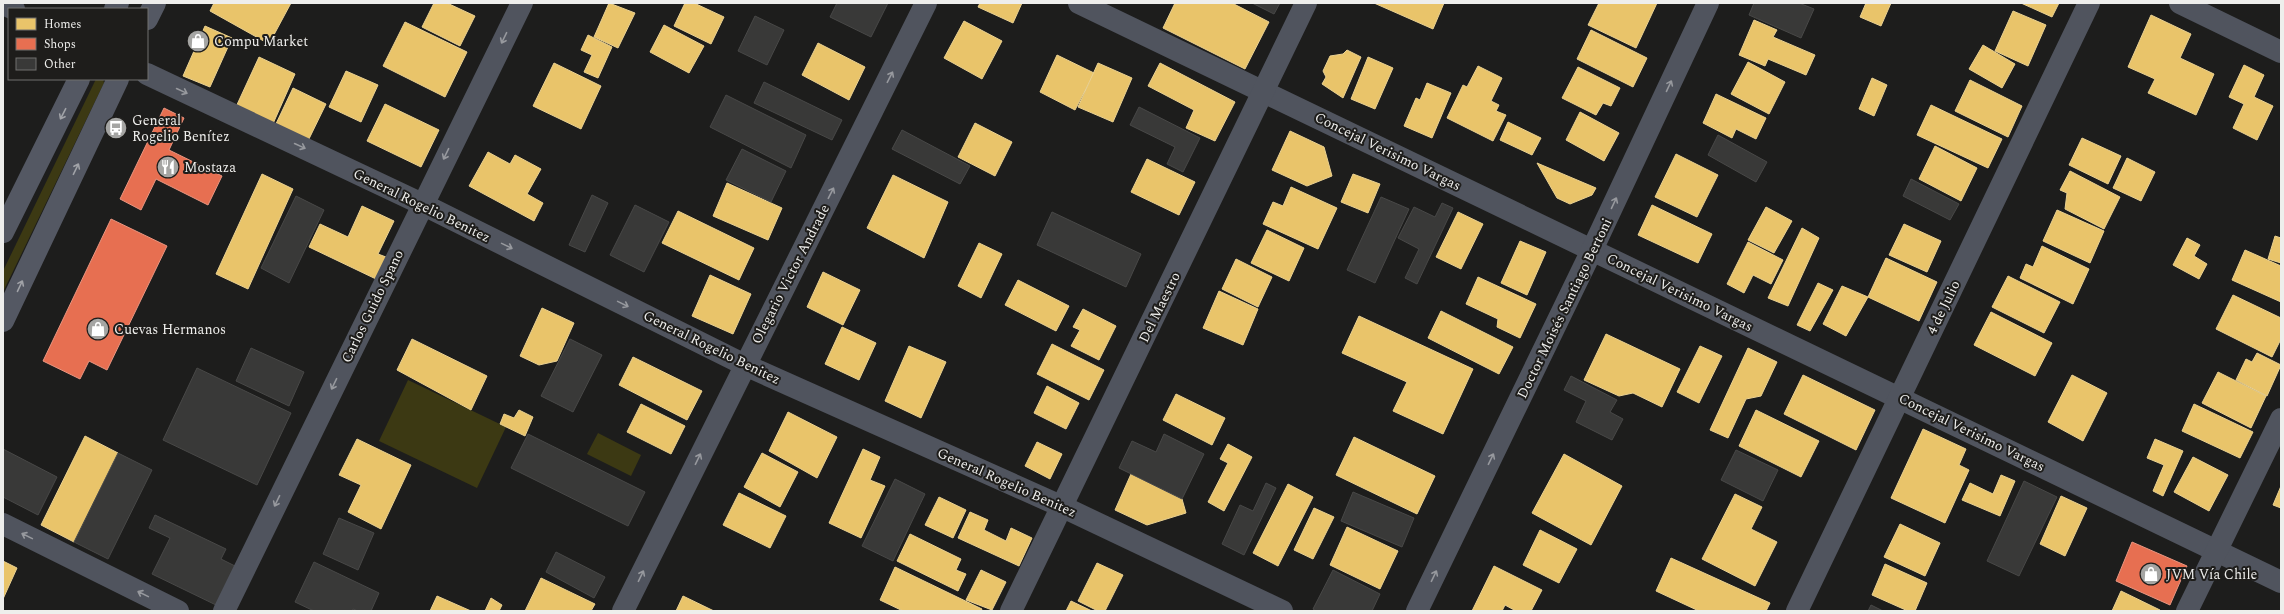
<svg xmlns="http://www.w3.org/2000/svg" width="2284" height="614" font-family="Spectral,serif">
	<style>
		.green { fill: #3c3913 }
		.homes { fill: #e9c46a; stroke: #ead191 }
		.shops { fill: #e76f51; stroke: #e99580 }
		.building { fill: #393938; stroke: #484847 }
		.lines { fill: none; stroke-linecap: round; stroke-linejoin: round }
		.minor { stroke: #50545e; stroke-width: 22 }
		.tertiary { stroke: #50545e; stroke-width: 22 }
		.trunk { stroke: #545863; stroke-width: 22 }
		.oneway { stroke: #97999e }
		.oneway2 { stroke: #a1a3a8 }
		.labels { text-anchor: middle; stroke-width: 4; stroke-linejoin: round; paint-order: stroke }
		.poi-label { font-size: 14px; fill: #eeeeec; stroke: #1e1d1b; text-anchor: start }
		.street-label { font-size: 14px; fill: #eeeeec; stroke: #1e1d1b }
	</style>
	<rect width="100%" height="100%" fill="#1d1d1c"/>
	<g class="green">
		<polygon points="96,79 103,79 104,83 3,292 3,271"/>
		<polygon points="408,380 506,427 477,488 379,441"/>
		<polygon points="598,433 641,455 631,476 587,454"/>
	</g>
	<g class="homes">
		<polygon points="214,3 291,3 269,44 210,11"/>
		<polygon points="434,3 447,3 475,16 460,46 422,27"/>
		<polygon points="609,3 635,13 618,48 594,37"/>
		<polygon points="685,3 694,3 724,17 711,44 674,26"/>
		<polygon points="980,3 1022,3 1013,23 978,7"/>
		<polygon points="1175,3 1232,3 1269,22 1245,69 1163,28"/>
		<polygon points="1374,3 1444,3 1433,29"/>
		<polygon points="1599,3 1657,3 1636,48 1588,25"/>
		<polygon points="1866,3 1891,3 1881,26 1860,17"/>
		<polygon points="2021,3 2059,3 2052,17"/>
		<polygon points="2013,11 2046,25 2028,66 1995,51"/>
		<polygon points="2151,15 2191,34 2180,58 2214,74 2196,115 2148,93 2155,79 2128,67"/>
		<polygon points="1754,20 1777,30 1773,37 1815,55 1806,75 1768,59 1765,66 1739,55"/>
		<polygon points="964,21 1002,41 982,79 944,58"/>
		<polygon points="405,22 467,52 445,97 383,66"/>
		<polygon points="664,25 704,46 689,73 650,52"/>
		<polygon points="205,26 232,38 210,87 183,76"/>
		<polygon points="1591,30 1647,58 1633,87 1577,59"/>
		<polygon points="588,35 612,47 598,78 584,72 592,55 581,50"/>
		<polygon points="818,43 865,67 849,100 802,75"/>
		<polygon points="1983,45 2015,64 2002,88 1969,69"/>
		<polygon points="1347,50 1361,57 1343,98 1322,84 1326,77 1323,71 1330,56 1343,54"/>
		<polygon points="1057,55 1094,73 1075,110 1040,92"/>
		<polygon points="259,57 295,74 272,126 235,109"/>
		<polygon points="1368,57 1393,68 1375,109 1351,99"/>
		<polygon points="1748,62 1785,82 1769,114 1731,94"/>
		<polygon points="554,63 601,86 581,129 533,106"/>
		<polygon points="1098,63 1132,78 1113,122 1078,107"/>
		<polygon points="1160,63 1235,102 1215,141 1186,128 1194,110 1148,86"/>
		<polygon points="2244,65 2264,75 2254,97 2273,106 2257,140 2233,128 2244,104 2229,97"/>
		<polygon points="1478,66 1502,78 1491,101 1499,105 1496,111 1506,115 1493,141 1447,118 1463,85 1467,87"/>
		<polygon points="1578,67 1620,88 1611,106 1603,103 1596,115 1562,98"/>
		<polygon points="346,71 378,85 361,122 329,107"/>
		<polygon points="1872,78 1887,85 1874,116 1859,109"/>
		<polygon points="1970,80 2022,106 2008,137 1955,111"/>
		<polygon points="1427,83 1451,93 1432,138 1404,126 1416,98 1420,100"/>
		<polygon points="293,88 326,104 306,145 274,128"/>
		<polygon points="1716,94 1766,118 1756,139 1736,129 1732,138 1703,123"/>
		<polygon points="385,104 439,130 421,167 367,141"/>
		<polygon points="1931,105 2002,139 1988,168 1917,135"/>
		<polygon points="1580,112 1619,133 1604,161 1566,140"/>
		<polygon points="1508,122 1541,138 1532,155 1500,140"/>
		<polygon points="975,123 1012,142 995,176 958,157"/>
		<polygon points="1290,131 1324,147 1332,176 1307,186 1272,170"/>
		<polygon points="2082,138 2121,156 2108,184 2069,165"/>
		<polygon points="1935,146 1977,168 1961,201 1919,179"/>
		<polygon points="488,152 510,164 515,155 541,169 527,194 543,203 534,221 469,186"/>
		<polygon points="1676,154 1718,175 1697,217 1655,197"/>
		<polygon points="2127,158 2155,172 2141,201 2113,188"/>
		<polygon points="1147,159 1195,182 1179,215 1131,192"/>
		<polygon points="1537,163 1596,188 1592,195 1570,204 1557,198"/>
		<polygon points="2070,171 2120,197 2104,229 2065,209 2067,193 2060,190"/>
		<polygon points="262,174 293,189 248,289 216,274"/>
		<polygon points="1353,174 1380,184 1368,213 1341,202"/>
		<polygon points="893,175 948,202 924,258 867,228"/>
		<polygon points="727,183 782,208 768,240 713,216"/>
		<polygon points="1291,187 1337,208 1318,249 1263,224 1273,202 1283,206"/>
		<polygon points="1652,205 1712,234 1698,263 1638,235"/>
		<polygon points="362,206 394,221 378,254 386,257 376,279 309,247 320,224 348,237"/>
		<polygon points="1766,207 1792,221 1774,253 1748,240"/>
		<polygon points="2057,210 2104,231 2090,263 2043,241"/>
		<polygon points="678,211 754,248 739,280 662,243"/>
		<polygon points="1458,212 1483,224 1461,269 1436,257"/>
		<polygon points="1904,224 1941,241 1927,272 1889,255"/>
		<polygon points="1802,228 1819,238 1788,306 1768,298"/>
		<polygon points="1267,230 1304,248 1289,281 1251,263"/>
		<polygon points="2275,236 2281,238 2281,263 2268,259"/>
		<polygon points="2187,238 2200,245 2194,256 2207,264 2199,279 2173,265"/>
		<polygon points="1520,241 1546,252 1527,295 1501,283"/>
		<polygon points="1748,242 1783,260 1771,284 1753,275 1744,293 1727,284"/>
		<polygon points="979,243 1002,254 981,298 958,286"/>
		<polygon points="2042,246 2089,269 2073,304 2020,278 2026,264 2033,267"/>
		<polygon points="2245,250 2281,266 2281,302 2232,280"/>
		<polygon points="1886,258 1937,282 1919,321 1868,297"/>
		<polygon points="1236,259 1272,277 1258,307 1222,289"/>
		<polygon points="823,272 860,290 843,325 807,307"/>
		<polygon points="710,275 751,294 733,334 692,316"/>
		<polygon points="2008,276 2060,302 2044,333 1992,307"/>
		<polygon points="1478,277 1536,304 1520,338 1497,327 1498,319 1466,304"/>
		<polygon points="1018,280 1069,306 1056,331 1005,305"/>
		<polygon points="1818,283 1833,290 1810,331 1797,325"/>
		<polygon points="1842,286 1868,297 1846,336 1823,324"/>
		<polygon points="1219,291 1258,309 1243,345 1203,328"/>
		<polygon points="2233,295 2281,318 2281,339 2272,357 2216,329"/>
		<polygon points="542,308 574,323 557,361 539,365 520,356"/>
		<polygon points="1083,309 1116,326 1099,360 1071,346 1080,330 1073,327"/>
		<polygon points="1441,311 1513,347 1499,374 1428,338"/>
		<polygon points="1991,312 2052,343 2035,376 1974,345"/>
		<polygon points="1359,316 1473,369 1443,434 1393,411 1407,382 1342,353"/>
		<polygon points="842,327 876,343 859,380 825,364"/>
		<polygon points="1606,334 1680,369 1662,407 1633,393 1619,396 1584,380"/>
		<polygon points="412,339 487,376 471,410 397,370"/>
		<polygon points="1052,344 1104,370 1089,400 1037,374"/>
		<polygon points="909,346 946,362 921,418 885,401"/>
		<polygon points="1700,346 1722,356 1699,403 1677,392"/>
		<polygon points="1748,348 1777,362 1761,396 1746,399 1728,438 1710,430"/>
		<polygon points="2257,353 2281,365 2267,396 2236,380 2246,359 2252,362"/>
		<polygon points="633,357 702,391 687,420 619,385"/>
		<polygon points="2218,372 2266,396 2251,428 2202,403"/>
		<polygon points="1803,375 1875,410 1856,450 1784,414"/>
		<polygon points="2072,375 2107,393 2083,441 2048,422"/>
		<polygon points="1047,386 1079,403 1066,429 1034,413"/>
		<polygon points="1176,394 1225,418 1212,445 1163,420"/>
		<polygon points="641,404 685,426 671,454 627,432"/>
		<polygon points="2194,404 2253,432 2240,458 2182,431"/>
		<polygon points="519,410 533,417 525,436 500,424 504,414 514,418"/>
		<polygon points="1756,410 1819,441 1801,477 1739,446"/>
		<polygon points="788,412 837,437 817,478 769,451"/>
		<polygon points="1923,429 1966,449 1959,465 1969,470 1945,523 1891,498"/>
		<polygon points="85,436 118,453 74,542 41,525"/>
		<polygon points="1354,437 1435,476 1417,514 1336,475"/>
		<polygon points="357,439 411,465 381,529 348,512 361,485 339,475"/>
		<polygon points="2155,439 2183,451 2163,496 2153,491 2164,465 2147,458"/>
		<polygon points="1037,442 1062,454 1050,479 1025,466"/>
		<polygon points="1228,444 1252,457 1224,511 1208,502 1228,463 1220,459"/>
		<polygon points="863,449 880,457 870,480 885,486 861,538 829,523"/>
		<polygon points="762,453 798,472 780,507 744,487"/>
		<polygon points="1564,454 1622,486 1591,545 1532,513"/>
		<polygon points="2193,457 2228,475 2209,511 2174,492"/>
		<polygon points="1131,474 1182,499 1186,513 1147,525 1115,510"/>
		<polygon points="2001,475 2015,481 2000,516 1962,500 1970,483 1993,494"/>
		<polygon points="1288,484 1313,497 1278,566 1253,553"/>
		<polygon points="2281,486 2281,508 2273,505"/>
		<polygon points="739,493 786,516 770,548 723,525"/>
		<polygon points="1735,494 1762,507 1751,529 1777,542 1755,586 1702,559"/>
		<polygon points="2061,496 2087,508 2065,556 2040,544"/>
		<polygon points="939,497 966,510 953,538 925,525"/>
		<polygon points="1314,508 1334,517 1313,559 1294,550"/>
		<polygon points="970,512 988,520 984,530 1006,541 1011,528 1032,538 1019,566 958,538"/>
		<polygon points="1900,524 1940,543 1925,576 1884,557"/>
		<polygon points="1347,527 1398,551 1380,589 1330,565"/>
		<polygon points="1540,530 1577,549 1559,583 1523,565"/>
		<polygon points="910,534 961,559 956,570 966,574 958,591 897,561"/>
		<polygon points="1671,558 1770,603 1766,611 1699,611 1656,591"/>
		<polygon points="3,561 17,568 3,599"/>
		<polygon points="1097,563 1123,575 1105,611 1098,611 1078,601"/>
		<polygon points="1885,564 1927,583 1915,611 1908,611 1872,595"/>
		<polygon points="1494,566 1542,590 1531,611 1516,611 1505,605 1502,611 1472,611"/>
		<polygon points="895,567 982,609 981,611 903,611 880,600"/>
		<polygon points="981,570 1006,582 992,610 966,600"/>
		<polygon points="541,578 595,604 591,611 525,611"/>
		<polygon points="2121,591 2160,610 2160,611 2112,611"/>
		<polygon points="437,596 471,611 430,611"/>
		<polygon points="683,596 714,611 676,611"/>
		<polygon points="491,598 502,605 499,611 485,611"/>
		<polygon points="1071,601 1092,611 1066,611"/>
	</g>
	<g class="shops">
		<polygon points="164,108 184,118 169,150 222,176 208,205 156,179 141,210 120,199"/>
		<polygon points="111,219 167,246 107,370 89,361 80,379 43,361"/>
		<polygon points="2132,542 2187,566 2170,605 2116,581"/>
	</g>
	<g class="building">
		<polygon points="837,3 888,3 871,37 830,17"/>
		<polygon points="1252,3 1280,3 1274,14"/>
		<polygon points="1754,3 1799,3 1814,9 1801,38 1749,15"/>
		<polygon points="755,16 784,30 767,65 738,51"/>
		<polygon points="764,82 842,120 832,140 754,103"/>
		<polygon points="726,95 806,135 791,168 710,127"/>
		<polygon points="1139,107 1200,138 1183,172 1167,164 1175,147 1130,125"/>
		<polygon points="902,130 970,166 960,184 892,149"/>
		<polygon points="1718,135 1767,162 1756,182 1708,155"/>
		<polygon points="742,149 786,171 771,202 726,180"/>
		<polygon points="1911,179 1959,204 1950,220 1903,196"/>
		<polygon points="592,195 608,203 585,252 569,245"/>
		<polygon points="296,196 324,210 289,283 261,268"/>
		<polygon points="1381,197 1409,209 1375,283 1347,270"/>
		<polygon points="1442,203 1453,208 1417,284 1405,278 1419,249 1398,238 1414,207 1435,217"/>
		<polygon points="635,205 669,222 644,272 610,255"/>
		<polygon points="1052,212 1141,254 1126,287 1037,245"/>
		<polygon points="570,339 602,355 573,412 541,396"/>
		<polygon points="251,348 304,372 289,406 236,381"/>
		<polygon points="197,368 291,413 257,485 163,440"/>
		<polygon points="1571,376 1617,400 1610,412 1623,419 1612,440 1576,422 1586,401 1564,390"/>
		<polygon points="528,434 645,492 628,526 511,468"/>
		<polygon points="1164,434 1204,454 1182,499 1119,468 1132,441 1156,452"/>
		<polygon points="3,449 57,477 38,515 3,497"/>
		<polygon points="1736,450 1778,470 1763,501 1721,480"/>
		<polygon points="118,453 152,470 108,559 74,542"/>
		<polygon points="895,479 925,494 893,561 862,546"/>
		<polygon points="2024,481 2057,497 2019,576 1987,561"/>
		<polygon points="1266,483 1276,488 1244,555 1222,544 1240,505 1253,511"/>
		<polygon points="1353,492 1414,518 1402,547 1341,521"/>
		<polygon points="155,515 226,549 221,559 235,566 216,605 152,574 170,538 149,528"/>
		<polygon points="339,518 374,533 358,570 323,554"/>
		<polygon points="556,552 605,577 594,598 546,572"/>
		<polygon points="314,562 379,593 371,611 358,611 353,609 352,611 314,611 295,602"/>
		<polygon points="1333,570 1380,594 1372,611 1316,611 1313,609"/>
		<polygon points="1871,605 1883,611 1868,611"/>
	</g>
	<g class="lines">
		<g class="minor">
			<polyline points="1079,3 2281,582"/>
			<polyline points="2180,3 2281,52"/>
			<polyline points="147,74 422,204 745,365 1063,507 1282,611"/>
			<polyline points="224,611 522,3"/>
			<polyline points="623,611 926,3"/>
			<polyline points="1011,611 1306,3"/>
			<polyline points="1797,611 2089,3"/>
			<polyline points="2187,611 2281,419"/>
		</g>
		<g class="tertiary">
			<polyline points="3,4 14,9"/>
			<polyline points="3,524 178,611"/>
			<polyline points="1417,611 1592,250 1708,3"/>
		</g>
		<g class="trunk">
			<polyline points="115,9 118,3"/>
			<polyline points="147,19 155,3"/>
			<polyline points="3,232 79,79"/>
			<polyline points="3,321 118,79"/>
		</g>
	</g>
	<defs><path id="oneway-shaft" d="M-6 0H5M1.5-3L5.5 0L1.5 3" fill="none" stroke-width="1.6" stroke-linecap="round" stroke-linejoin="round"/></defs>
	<g class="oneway">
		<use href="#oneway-shaft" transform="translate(504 38) rotate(116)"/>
		<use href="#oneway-shaft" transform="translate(890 77) rotate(-63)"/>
		<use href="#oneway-shaft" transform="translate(1669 86) rotate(-65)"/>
		<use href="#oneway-shaft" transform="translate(182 91) rotate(25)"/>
		<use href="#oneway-shaft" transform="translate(300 146) rotate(25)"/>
		<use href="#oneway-shaft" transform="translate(446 154) rotate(116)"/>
		<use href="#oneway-shaft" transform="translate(831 193) rotate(-63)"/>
		<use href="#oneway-shaft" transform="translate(1614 203) rotate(-65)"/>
		<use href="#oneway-shaft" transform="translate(507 246) rotate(26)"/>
		<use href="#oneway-shaft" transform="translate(623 304) rotate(26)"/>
		<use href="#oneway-shaft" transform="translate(334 384) rotate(116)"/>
		<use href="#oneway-shaft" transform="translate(698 459) rotate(-64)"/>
		<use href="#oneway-shaft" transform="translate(1491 459) rotate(-64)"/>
		<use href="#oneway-shaft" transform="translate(277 501) rotate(116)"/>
		<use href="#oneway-shaft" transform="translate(27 536) rotate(-154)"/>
		<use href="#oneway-shaft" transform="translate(641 576) rotate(-64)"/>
		<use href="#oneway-shaft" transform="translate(1434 576) rotate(-64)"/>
		<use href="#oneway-shaft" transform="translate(143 594) rotate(-154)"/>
	</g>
	<g class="oneway2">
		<use href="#oneway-shaft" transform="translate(63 114) rotate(117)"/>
		<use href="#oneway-shaft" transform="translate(76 169) rotate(-64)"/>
		<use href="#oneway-shaft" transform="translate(20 286) rotate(-65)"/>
	</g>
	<defs>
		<g id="shop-disc" transform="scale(1.15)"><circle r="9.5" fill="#a5a5a3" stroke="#1e1d1b"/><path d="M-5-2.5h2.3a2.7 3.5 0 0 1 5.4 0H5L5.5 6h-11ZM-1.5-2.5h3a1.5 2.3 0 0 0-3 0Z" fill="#fff"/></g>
		<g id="bus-disc" transform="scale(1.15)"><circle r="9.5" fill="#a5a5a3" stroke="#1e1d1b"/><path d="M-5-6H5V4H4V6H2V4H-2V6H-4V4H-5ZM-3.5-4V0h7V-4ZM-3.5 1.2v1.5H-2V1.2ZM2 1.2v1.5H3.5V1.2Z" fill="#fff"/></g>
		<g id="restaurant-disc" transform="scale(1.15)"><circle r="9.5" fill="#a5a5a3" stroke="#1e1d1b"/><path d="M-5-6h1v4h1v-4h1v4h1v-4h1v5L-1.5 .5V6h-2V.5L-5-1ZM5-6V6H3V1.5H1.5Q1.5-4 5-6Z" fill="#fff"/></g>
	</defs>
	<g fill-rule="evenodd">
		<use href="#shop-disc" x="198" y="41"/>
		<use href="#bus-disc" x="116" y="128"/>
		<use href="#restaurant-disc" x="168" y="167"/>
		<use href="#shop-disc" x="98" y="329"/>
		<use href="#shop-disc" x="2151" y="574"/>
	</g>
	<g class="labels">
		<g class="poi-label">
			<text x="214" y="46">Compu Market</text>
			<text x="132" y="125">General<tspan x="132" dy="16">Rogelio Benítez</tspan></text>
			<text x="184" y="172">Mostaza</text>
			<text x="114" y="334">Cuevas Hermanos</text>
			<text x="2166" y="579">JVM Vía Chile</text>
		</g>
		<g class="street-label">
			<text transform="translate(1388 151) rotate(26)" y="5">Concejal Verisimo Vargas</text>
			<text transform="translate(422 205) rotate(26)" y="5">General Rogelio Benitez</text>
			<text transform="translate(790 274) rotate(-63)" y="5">Olegario Victor Andrade</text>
			<text transform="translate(1680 292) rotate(26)" y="5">Concejal Verisimo Vargas</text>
			<text transform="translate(372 306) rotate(-64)" y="5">Carlos Guido Spano</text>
			<text transform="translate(1159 307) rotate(-64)" y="5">Del Maestro</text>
			<text transform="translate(1943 307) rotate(-64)" y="5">4 de Julio</text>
			<text transform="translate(1564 308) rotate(-64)" y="5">Doctor Moisés Santiago Bertoni</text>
			<text transform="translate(712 347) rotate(26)" y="5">General Rogelio Benitez</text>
			<text transform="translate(1972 432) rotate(26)" y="5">Concejal Verisimo Vargas</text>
			<text transform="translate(1007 482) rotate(24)" y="5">General Rogelio Benitez</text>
		</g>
	</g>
	<rect width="2284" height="614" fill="none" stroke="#eeeeec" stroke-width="8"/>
	<rect x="8" y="8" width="140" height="72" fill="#1e1d1b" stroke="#71716f"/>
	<rect x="16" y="18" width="20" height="12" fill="#e9c46a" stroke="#71716f"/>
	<text x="44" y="28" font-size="12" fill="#eeeeec">Homes</text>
	<rect x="16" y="38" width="20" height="12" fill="#e76f51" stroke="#71716f"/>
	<text x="44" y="48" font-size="12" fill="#eeeeec">Shops</text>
	<rect x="16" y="58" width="20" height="12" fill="#393938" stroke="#71716f"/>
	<text x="44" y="68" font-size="12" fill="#eeeeec">Other</text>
</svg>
